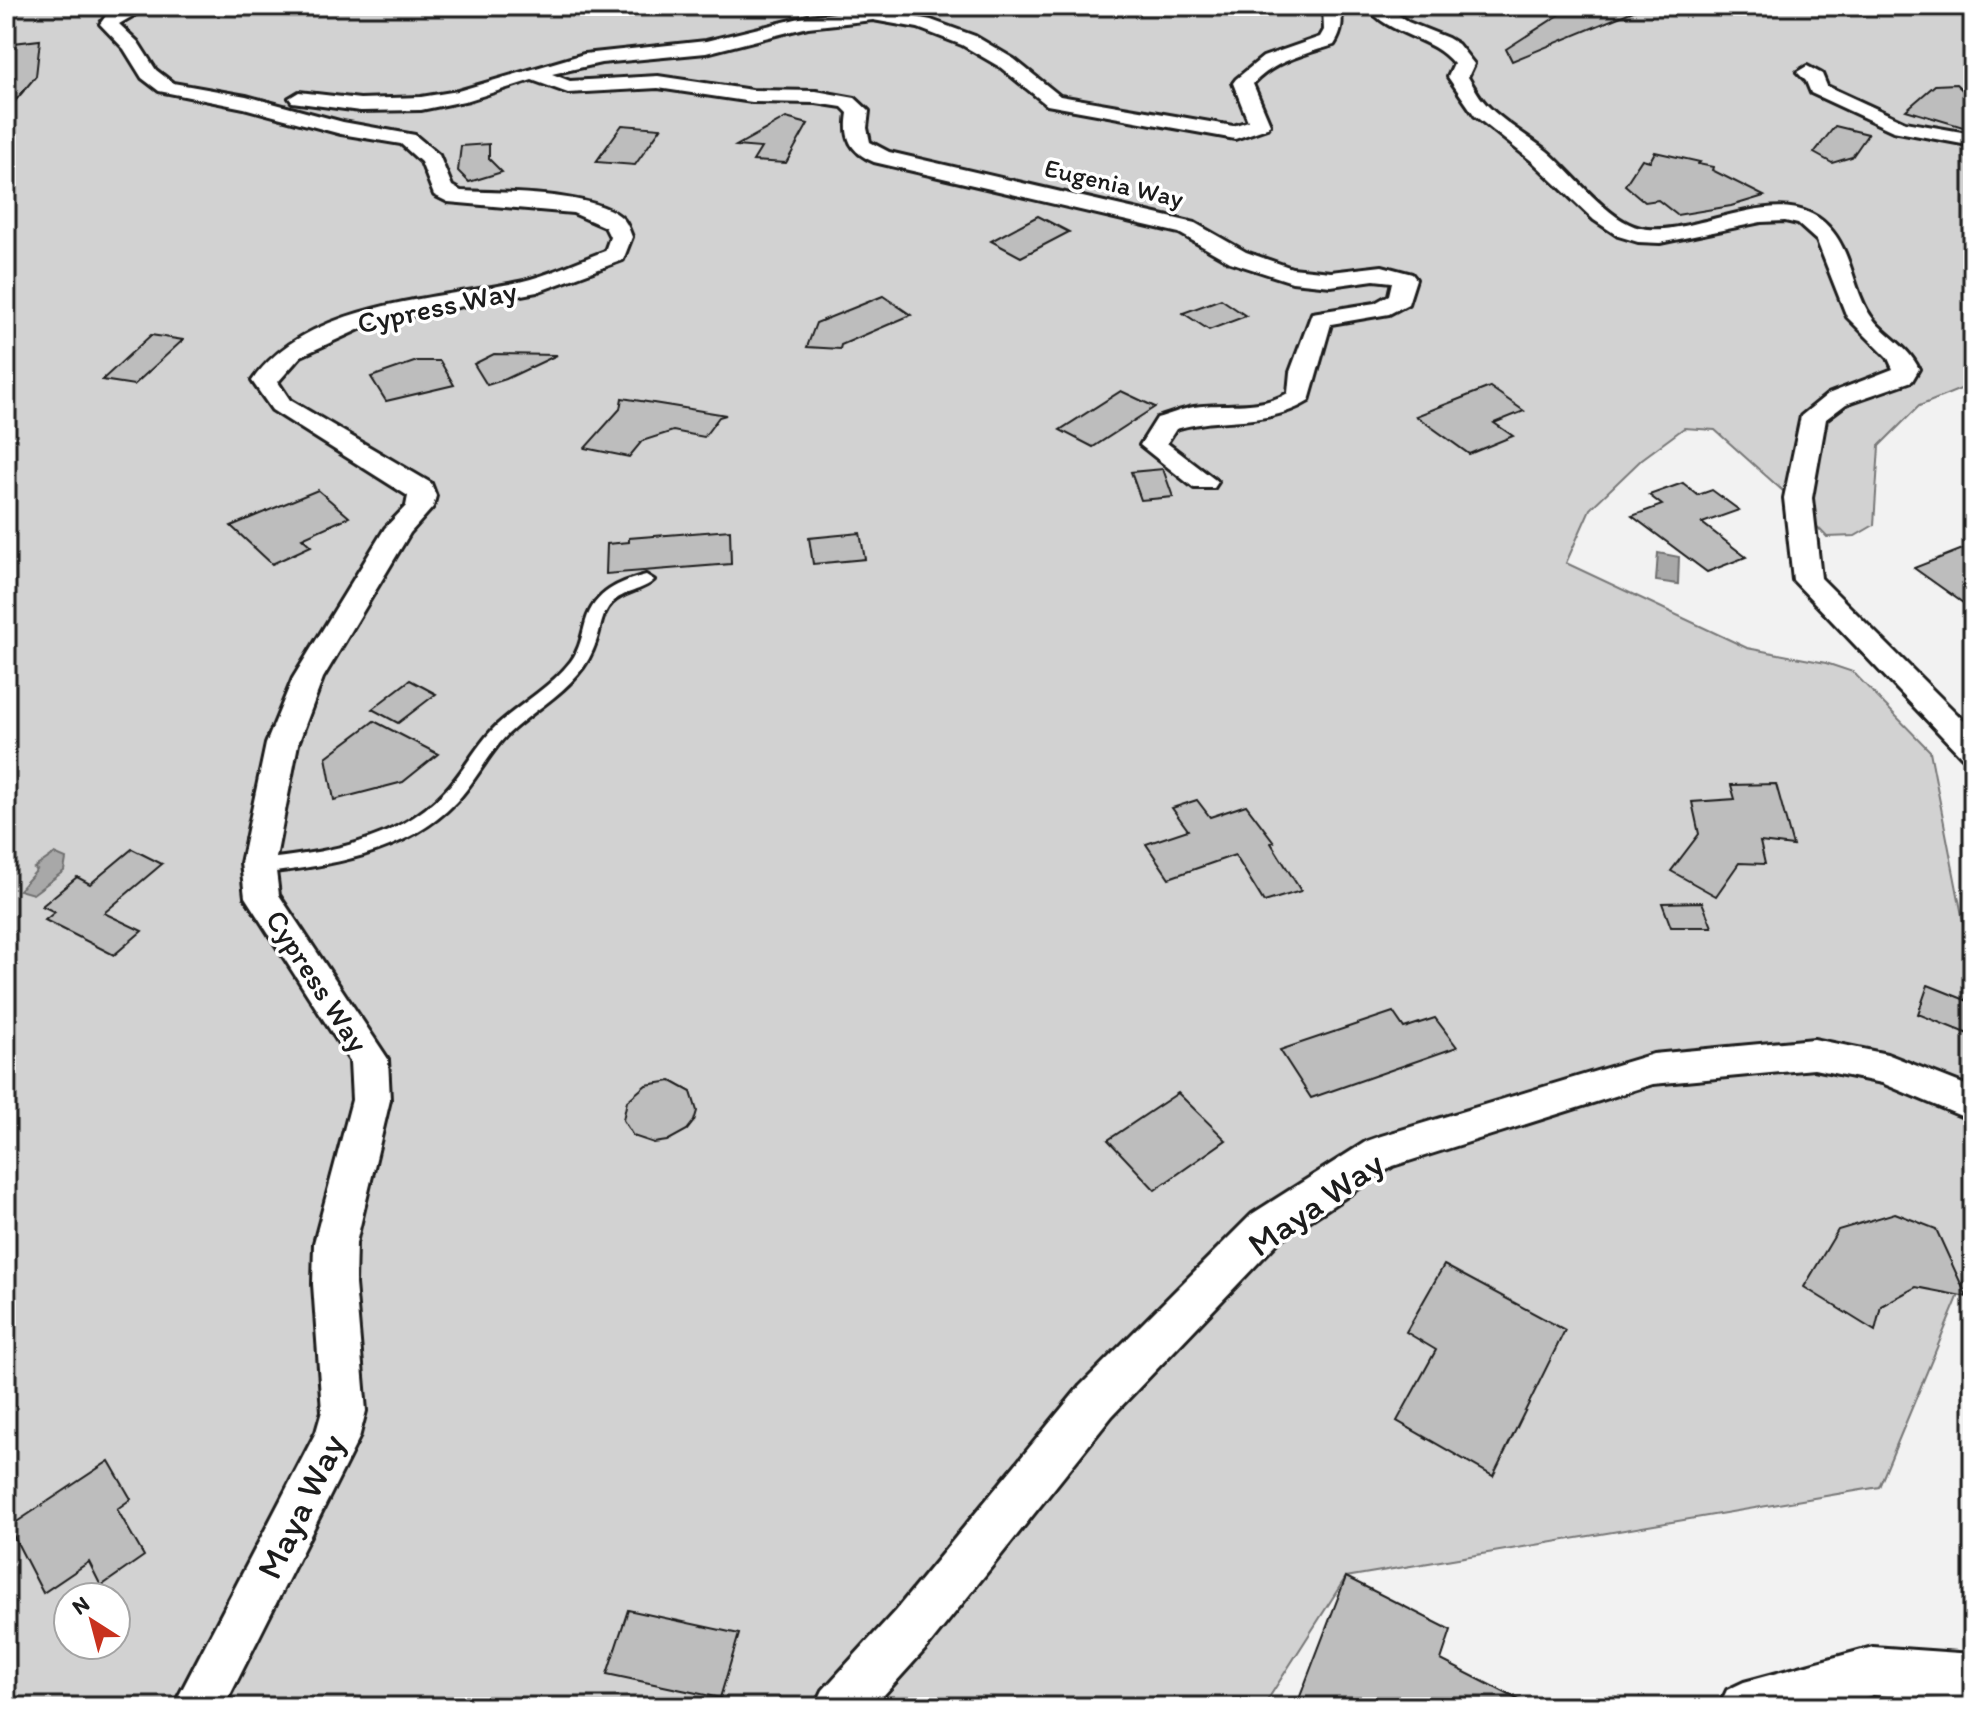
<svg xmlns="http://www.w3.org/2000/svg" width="1979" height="1713" font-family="Itim,sans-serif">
<rect width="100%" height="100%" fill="#f2f2f2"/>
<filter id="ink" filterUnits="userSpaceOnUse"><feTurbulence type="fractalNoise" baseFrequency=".0125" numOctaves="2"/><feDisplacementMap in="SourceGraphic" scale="16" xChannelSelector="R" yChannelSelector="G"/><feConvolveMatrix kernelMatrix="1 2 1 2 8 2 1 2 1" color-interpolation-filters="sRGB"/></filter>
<g filter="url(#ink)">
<path fill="#d2d2d2" stroke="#777" stroke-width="2" fill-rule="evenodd" d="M6 6H1973V384L1919 406 1879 446 1874 525 1855 536 1827 537 1783 491 1715 430 1684 428 1642 459 1590 509 1566 563 1747 648 1826 663 1853 672 1930 751 1973 972V1261L1879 1487 1346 1577 1263 1707H6ZM68 1597H116V1645H68Z"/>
<g fill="#a8a8a8" stroke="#707070" stroke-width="2">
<polygon points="1658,553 1679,557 1678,584 1656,581"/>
<polygon points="54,854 66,859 64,871 33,894 19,890 37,870 34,868"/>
</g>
<g fill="#bdbdbd" stroke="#1c1c1c" stroke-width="2">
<polygon points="1573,6 1643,7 1512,61 1506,49"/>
<polygon points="40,40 36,76 6,112 14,43"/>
<polygon points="1956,84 1973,100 1973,130 1906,110 1935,85"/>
<polygon points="786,118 808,124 786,163 753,161 761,148 736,146"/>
<polygon points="622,125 661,128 635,165 596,162"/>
<polygon points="1835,126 1868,134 1852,157 1832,163 1814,153"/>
<polygon points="489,144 489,159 502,172 469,182 458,171 461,146"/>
<polygon points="1655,152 1700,162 1698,164 1713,167 1712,170 1764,196 1731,206 1677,215 1658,200 1645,202 1625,185 1642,159 1650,161"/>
<polygon points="1038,216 1069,232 1021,257 991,241"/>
<polygon points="883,296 911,315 841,345 840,349 807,347 816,323"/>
<polygon points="1221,299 1246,316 1209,330 1183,313"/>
<polygon points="151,335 183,340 134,385 102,380"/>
<polygon points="494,354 557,355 506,379 487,385 474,364"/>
<polygon points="417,361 440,361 454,385 386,401 371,377"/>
<polygon points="1490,387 1524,411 1494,423 1513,436 1469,454 1416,416"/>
<polygon points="1121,391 1155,407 1093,447 1060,430"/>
<polygon points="622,398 672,406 726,415 719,417 704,437 673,431 642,441 629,457 585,448 620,409"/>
<polygon points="1163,469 1173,497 1141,500 1131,472"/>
<polygon points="1683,483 1698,495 1712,490 1739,510 1702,523 1746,557 1707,572 1632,516 1662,505 1649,495"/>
<polygon points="318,490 349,517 302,538 311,546 272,564 231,526"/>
<polygon points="730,530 731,564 606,574 607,544 629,542 629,538"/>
<polygon points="860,533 865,559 813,564 809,538"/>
<polygon points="1973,545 1973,610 1914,568"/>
<polygon points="410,680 436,694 398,723 372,709"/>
<polygon points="374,721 438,754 403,782 334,800 326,757"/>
<polygon points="1776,784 1793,846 1760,842 1765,864 1739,863 1716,896 1671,871 1699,834 1692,802 1735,799 1731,785"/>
<polygon points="1197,800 1210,817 1246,805 1274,842 1271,843 1301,891 1264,902 1235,855 1169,878 1146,844 1188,830 1172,808"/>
<polygon points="132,849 162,864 104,913 142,931 114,955 45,920 55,912 42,906 77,877 90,884"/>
<polygon points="1702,902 1712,927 1671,927 1662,903"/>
<polygon points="1928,985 1973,1003 1973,1036 1918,1014"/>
<polygon points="1393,1012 1404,1028 1435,1018 1457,1047 1311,1098 1280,1050"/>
<polygon points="671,1081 691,1092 697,1111 694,1121 687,1130 667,1141 654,1143 633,1136 623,1120 627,1101 646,1085"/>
<polygon points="1178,1093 1226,1140 1155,1190 1108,1140"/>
<polygon points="1895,1213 1936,1229 1967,1297 1916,1287 1881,1306 1875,1331 1804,1287 1838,1230"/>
<polygon points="1444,1265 1565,1330 1493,1476 1397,1421 1436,1350 1406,1332"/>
<polygon points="109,1461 131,1499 117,1509 144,1556 101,1586 89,1562 43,1593 9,1527"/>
<polygon points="1346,1577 1451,1630 1441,1660 1533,1707 1296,1707"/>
<polygon points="628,1610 739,1634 720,1698 607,1674"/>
</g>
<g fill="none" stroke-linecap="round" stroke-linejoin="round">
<g stroke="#1c1c1c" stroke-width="6">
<path id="lane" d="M646 575 654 580C643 591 623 591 612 603 601 614 601 629 596 642 592 654 586 665 578 674 558 698 530 713 508 734 488 754 476 781 456 802 406 855 326 866 258 874L252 872 249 867 252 862 258 860C323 853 396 843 444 792 464 772 476 745 497 725 521 703 551 687 571 661 580 649 582 635 586 621 595 592 619 582 646 575Z"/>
</g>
<g stroke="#1c1c1c" stroke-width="6">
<g id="street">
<path d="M125 6H150L119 24 138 42 156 70 173 83 246 96 343 122 415 135 439 155 452 186 461 191C498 193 599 191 624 220 628 225 630 232 632 237L623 260 537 292 373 323 301 356 278 382 290 400 431 483 436 496 433 507 410 533 323 678 298 744 275 863 279 895 388 1059 390 1100 356 1243 355 1284 366 1411 359 1438 224 1707H173L316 1432 322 1411 313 1284 314 1243 352 1100 350 1061 245 897 241 863 266 744 293 678 385 528 406 506 408 496 272 410 252 381C307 302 433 300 519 282 548 276 577 261 605 251L610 237 605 227 573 213 448 202 434 195 421 162 401 144 341 134 244 108 159 91 142 78 124 49 100 24 108 13Z"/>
<path d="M1323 6H1341C1342 22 1343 31 1334 45 1305 54 1274 61 1253 84L1270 124 1267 128 1235 139 1047 105 1000 67 962 45 918 28 873 20 808 27 706 53 601 63 552 74 570 81 658 76 752 90 816 91 855 98 869 111 867 128 870 142 889 152 1195 223 1246 252 1292 268 1331 272 1382 266 1412 274 1416 279 1408 304 1389 314 1331 324 1309 401C1265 428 1222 415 1176 429L1167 443 1218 482 1214 488H1194L1140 445 1157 418C1169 415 1181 409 1194 407 1227 402 1258 410 1288 393L1290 372 1312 313 1375 303 1389 295 1392 282 1374 280 1331 286 1292 282 1230 262 1179 233 874 162C850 152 844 138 848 113L842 107 816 103 752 102 658 88 568 93 532 80 469 100 421 110 360 111 292 102 289 98 299 92 360 99 421 97 458 91 584 54 706 41 808 16 873 9 931 20 975 36 1014 59 1060 96 1233 126 1248 121 1233 83 1236 79 1263 57 1320 37 1324 30Z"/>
<path d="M1367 6H1386L1408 22 1448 38 1458 44 1474 64 1468 77C1474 87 1480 99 1489 107 1506 124 1528 136 1547 151 1572 172 1609 222 1641 228 1697 239 1789 173 1833 232 1851 255 1853 285 1867 310 1880 334 1907 343 1919 369L1912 381 1846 404 1826 419 1812 498 1821 578 1973 730V760L1962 757 1793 580 1784 498 1801 416 1828 394 1893 369 1888 358 1847 317 1817 241 1798 224 1785 221 1761 222 1660 243 1638 242 1618 236 1594 220 1533 162 1475 116 1448 77 1454 64C1431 35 1389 37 1367 6Z"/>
<polygon points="1807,66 1822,74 1827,86 1905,122 1973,134 1973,146 1893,131 1811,93 1806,81 1797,72"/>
<polygon points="1814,1039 1887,1054 1973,1088 1973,1121 1882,1083 1814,1069 1653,1084 1393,1166 1280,1240 1112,1416 930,1644 873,1707 815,1707 823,1690 896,1610 1080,1386 1252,1214 1367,1141 1381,1136 1653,1054"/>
<polygon points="1873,1647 1973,1654 1973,1702 1873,1695 1832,1707 1719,1707 1727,1690 1744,1682"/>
</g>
</g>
<use href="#lane" fill="#fff" fill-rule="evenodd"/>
<use href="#street" fill="#fff" fill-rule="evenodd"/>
</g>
</g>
<g text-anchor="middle" stroke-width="7" stroke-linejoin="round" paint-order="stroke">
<g font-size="26" fill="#1c1c1c" stroke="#fff">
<text transform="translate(1114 183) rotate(13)" y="9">Eugenia Way</text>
</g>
<g font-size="30" fill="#1c1c1c" stroke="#fff">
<text transform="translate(437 307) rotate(-12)" y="10">Cypress Way</text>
<text transform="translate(317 981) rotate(57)" y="10">Cypress Way</text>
</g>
<g font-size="36" fill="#1c1c1c" stroke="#fff">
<text transform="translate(1315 1203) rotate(-35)" y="13">Maya Way</text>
<text transform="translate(300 1506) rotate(-64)" y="13">Maya Way</text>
</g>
</g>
<rect width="1979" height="1713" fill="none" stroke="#fff" stroke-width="32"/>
<rect x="16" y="16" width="1947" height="1681" fill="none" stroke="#1c1c1c" stroke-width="3" filter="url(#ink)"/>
<g transform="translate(92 1621) rotate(324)"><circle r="38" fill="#ffffff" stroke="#a4a4a4" stroke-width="2"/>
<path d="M0-6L14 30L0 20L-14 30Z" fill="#c8321e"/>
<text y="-12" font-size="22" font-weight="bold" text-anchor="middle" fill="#1c1c1c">N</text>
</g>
</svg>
